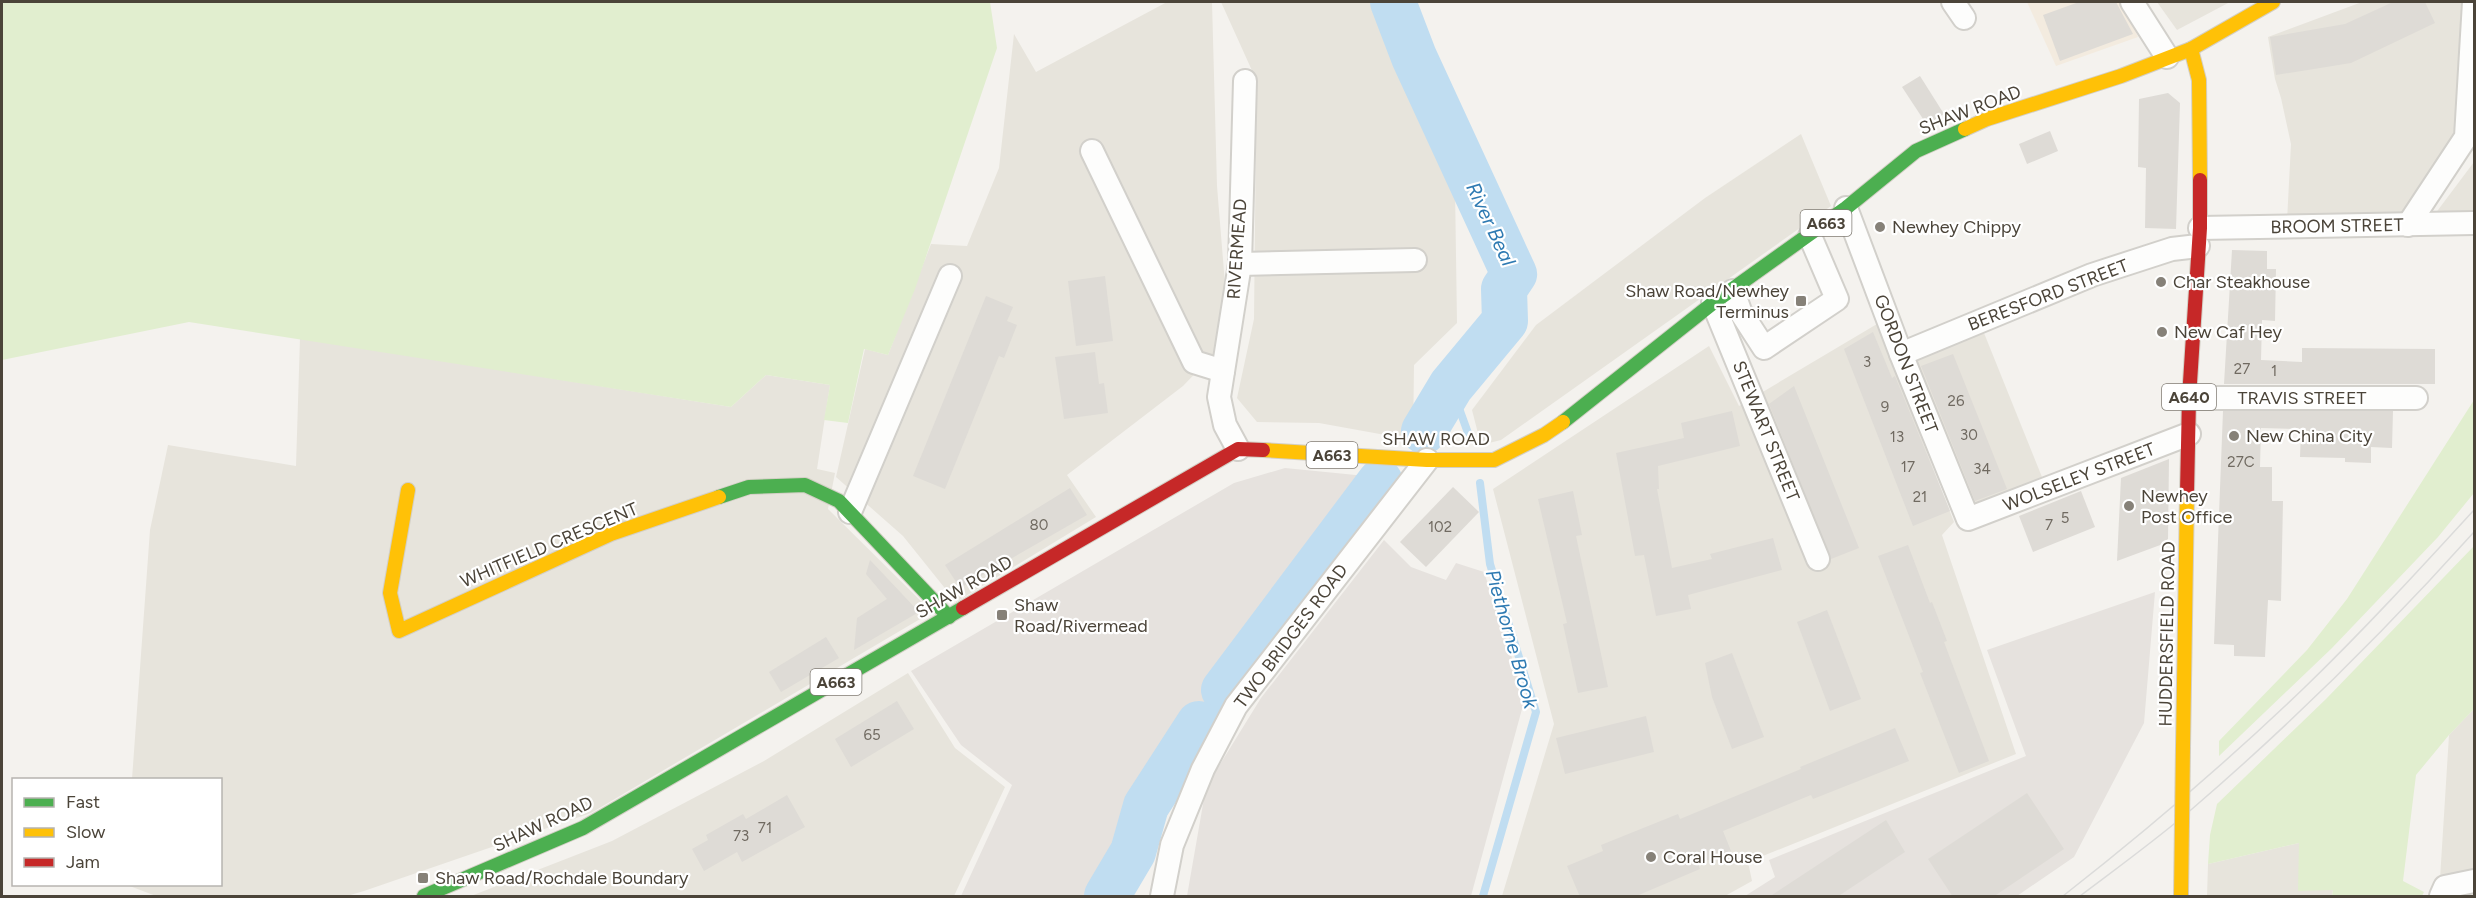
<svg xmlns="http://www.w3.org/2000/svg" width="2476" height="898" font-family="Figtree,sans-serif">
<rect width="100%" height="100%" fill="#f4f2ee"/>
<g fill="#e7e4dc">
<polygon points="1167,2 1212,2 1217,186 1225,284 1213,355 1183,386 1067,475 1096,517 956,602 903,536 836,477 865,349 888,355 931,244 967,246 999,168 1014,34 1036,72"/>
<polygon points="1221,2 1380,2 1455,187 1457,323 1414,365 1413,440 1319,423 1257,422 1237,398 1254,319 1256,130 1254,75"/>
<polygon points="2157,2 2230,2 2177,30"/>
<polygon points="2362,2 2462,2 2457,134 2402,220 2287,221 2291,144 2281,98 2275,79 2268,37"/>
<polygon points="1801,134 1831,206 1501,440 1481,445 1472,410 1536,325 1705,198"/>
<polygon points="2474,162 2474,218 2432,218"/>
<polygon points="1877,324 1954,522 1942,535 2016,754 1748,862 1752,881 1725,896 1502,896 1554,724 1493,489 1709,346 1739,406"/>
<polygon points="1984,333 2044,482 1975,511 1914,361"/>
<polygon points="300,338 731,407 766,375 830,385 817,469 835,473 828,509 932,612 591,813 364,891 347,896 156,896 127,885 220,884 220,780 132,779 150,530 168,445 296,466"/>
<polygon points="908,673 955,748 1005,787 954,896 471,896 612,841 764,761"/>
<polygon points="2474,709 2474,872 2440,879 2449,735"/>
<polygon points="2299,843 2333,890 2332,896 2207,896 2208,864"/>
</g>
<polygon fill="#f3ebdf" points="2027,2 2120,2 2126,7 2138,37 2056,66"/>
<g fill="#e6e2de">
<polygon points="1285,468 1376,477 1158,772 1100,896 961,896 1012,785 961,745 911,671 1234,483"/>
<polygon points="1384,540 1411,567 1446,580 1456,563 1484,572 1525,698 1471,896 1187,896 1206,787 1261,698"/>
<polygon points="2155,592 2144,723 2074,857 2017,896 1745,896 1775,877 1769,860 2026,756 1987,650"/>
</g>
<g fill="#e1eecf">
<polygon points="2,2 990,2 997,48 915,289 888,355 864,349 848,423 824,420 830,385 766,375 731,407 189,322 2,360"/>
<polygon points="2474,400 2474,493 2438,537 2332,648 2219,756 2219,741 2307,650 2347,599"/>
<polygon points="2474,546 2474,709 2449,735 2416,775 2403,881 2424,892 2422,896 2332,896 2333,890 2298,891 2299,843 2208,864 2210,835 2217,804 2326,699"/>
</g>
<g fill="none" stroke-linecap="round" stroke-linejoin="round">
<g stroke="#c0ddf1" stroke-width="8">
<polyline points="1451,386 1468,433"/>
<polyline points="1480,483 1490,564 1536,712 1483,896"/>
</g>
<g stroke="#c0ddf1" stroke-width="46">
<polyline points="1393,2 1414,57 1514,274 1504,289 1505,321 1451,386 1424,431"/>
<polyline points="1224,690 1380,482"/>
<polyline points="1107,896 1133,852 1146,806 1199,724"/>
</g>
</g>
<g fill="#dedbd6">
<polygon points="2079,2 2116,2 2133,34 2060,61 2043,15"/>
<polygon points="2393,2 2425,2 2435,23 2351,63 2276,75 2270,37 2345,24"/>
<polygon points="1920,76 1944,114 1927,125 1902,87"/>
<polygon points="2168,93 2180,103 2176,229 2145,228 2146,168 2138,167 2139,99"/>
<polygon points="2050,131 2058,151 2027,164 2019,144"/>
<polygon points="2232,250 2267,251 2267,269 2276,269 2275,321 2262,320 2261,360 2302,362 2302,348 2435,349 2435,384 2224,384"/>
<polygon points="1105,276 1113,341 1076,346 1068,281"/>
<polygon points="986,296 1013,307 1007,321 1017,325 1004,358 999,356 945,489 913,476"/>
<polygon points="1873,332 1892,378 1895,376 1950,511 1913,526 1844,349"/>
<polygon points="1095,352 1099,384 1104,383 1108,413 1064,419 1055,357"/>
<polygon points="1953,354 2007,489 1975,501 1921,366"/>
<polygon points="1794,386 1859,548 1831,559 1769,404"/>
<polygon points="1732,411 1740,446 1658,466 1659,489 1657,489 1672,568 1712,559 1710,554 1773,538 1782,570 1688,595 1691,609 1656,616 1644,555 1635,556 1616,453 1684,438 1681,423"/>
<polygon points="2223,411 2393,411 2392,448 2371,447 2371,463 2345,462 2345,458 2300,457 2301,429 2261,428 2260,467 2272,467 2272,501 2283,501 2281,601 2268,600 2265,657 2234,656 2234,645 2214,644"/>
<polygon points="2169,459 2168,539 2163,544 2117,561 2121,478"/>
<polygon points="1453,487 1479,512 1426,567 1400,542"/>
<polygon points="1070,488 1087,515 960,588 945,565"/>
<polygon points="1573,491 1582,535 1576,536 1608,687 1578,693 1563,624 1567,623 1538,499"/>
<polygon points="2081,491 2095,527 2033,552 2019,516"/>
<polygon points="1908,545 1930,603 1932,602 1947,641 1944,642 1989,761 1959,773 1920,673 1923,672 1878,556"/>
<polygon points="870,560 919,612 854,650 857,618 887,599 866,574"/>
<polygon points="1827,610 1861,699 1830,711 1797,622"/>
<polygon points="826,637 839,658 781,692 769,672"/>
<polygon points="1732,653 1764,737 1732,749 1712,697 1705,663"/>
<polygon points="897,701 914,729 851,767 835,739"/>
<polygon points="1646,716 1654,752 1565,774 1556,738"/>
<polygon points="1895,728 1909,761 1813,799 1811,795 1723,831 1731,851 1698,864 1700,869 1634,897 1580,897 1567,866 1603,851 1601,845 1678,814 1680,819 1801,769 1800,767"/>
<polygon points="2027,793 2064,849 1993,897 1953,897 1928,859"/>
<polygon points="787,795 805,827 742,862 737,852 704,871 692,849 708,840 706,835 743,814 746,819"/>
<polygon points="1886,820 1905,852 1837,897 1769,897"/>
</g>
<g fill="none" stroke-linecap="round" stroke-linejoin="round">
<g stroke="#d2d0cb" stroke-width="26">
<g id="street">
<polyline points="1953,2 1964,18"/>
<polyline points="2132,2 2167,57"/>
<polyline points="1092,151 1194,362 1223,371"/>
<polyline points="1846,208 1901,354 1968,519 2189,434"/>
<polyline points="2408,225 2466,137 2474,2"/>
<polyline points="2200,228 2474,223"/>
<polyline points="1240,264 1415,260"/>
<polyline points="1733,291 1740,311 1764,348 1837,299 1810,236"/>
<polyline points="1713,303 1818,559"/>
<polyline points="1901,354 2092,275 2172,249 2198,246"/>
<polyline points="2189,398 2416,398"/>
<polyline points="1238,449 1225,425 1219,397 1240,264 1245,81"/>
<polyline points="850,512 950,276"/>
<polyline points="1162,896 1172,845 1203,769 1236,706 1427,460"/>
<polyline points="2441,896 2445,887 2474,881"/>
</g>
</g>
<g stroke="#d3cfc5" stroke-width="16">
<g id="fast">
<polyline points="1563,422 1713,303 1846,208 1916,151 1965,129"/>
<polyline points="719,497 749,487 805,485 839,501 949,617"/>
<polyline points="424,896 583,828 963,608"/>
</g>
</g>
<g stroke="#d3cfc5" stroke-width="16">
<g id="slow">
<polyline points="2191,49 2199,80 2200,180"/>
<polyline points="1965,129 1987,119 2121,76 2191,49 2273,2"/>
<polyline points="1263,450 1427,460 1494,460 1544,435 1563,422"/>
<polyline points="408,490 390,593 399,631 611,534 719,497"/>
<polyline points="2183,747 2187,493"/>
</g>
</g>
<g stroke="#d3cfc5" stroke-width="16">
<g id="jam">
<polyline points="2187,493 2189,398 2200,228 2200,180"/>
<polyline points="963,608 1238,449 1263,450"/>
</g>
</g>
<use href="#street" stroke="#fdfdfc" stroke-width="22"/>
<use href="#fast" stroke="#4caf50" stroke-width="14"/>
<use href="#slow" stroke="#ffc107" stroke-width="14"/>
<use href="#jam" stroke="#c62828" stroke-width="14"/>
<g stroke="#dbdbda" stroke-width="1.5">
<path d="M2063 896C2146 831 2228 761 2304 688 2363 631 2419 570 2474 510"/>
<path d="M2080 896C2117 868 2156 840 2192 809 2292 723 2386 630 2474 532"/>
</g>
<g stroke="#d6cebb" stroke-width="16" stroke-linecap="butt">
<polyline id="slow-bridge" points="2181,896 2183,747"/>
</g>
<use href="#slow-bridge" stroke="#ffc107" stroke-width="14"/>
</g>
<g fill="#868178" stroke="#fff" stroke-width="2">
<circle cx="1880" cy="227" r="6"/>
<circle cx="2161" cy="282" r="6"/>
<rect x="1795" y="295" width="12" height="12" rx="3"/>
<circle cx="2162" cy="332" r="6"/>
<circle cx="2234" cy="436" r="6"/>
<circle cx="2129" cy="506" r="6"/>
<rect x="996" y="609" width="12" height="12" rx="3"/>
<circle cx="1651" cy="857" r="6"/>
<rect x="417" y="872" width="12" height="12" rx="3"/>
</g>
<g text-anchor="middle" stroke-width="4.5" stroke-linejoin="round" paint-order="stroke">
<g font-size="15" fill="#706a61">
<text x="1867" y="367">3</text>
<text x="2242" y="374">27</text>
<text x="2274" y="376">1</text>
<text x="1956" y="406">26</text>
<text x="1885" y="412">9</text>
<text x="1969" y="440">30</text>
<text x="1897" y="442">13</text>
<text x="2241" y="467">27C</text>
<text x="1908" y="472">17</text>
<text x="1982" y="474">34</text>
<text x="1920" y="502">21</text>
<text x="2065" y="523">5</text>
<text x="1039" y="530">80</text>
<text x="2049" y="530">7</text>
<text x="1440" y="532">102</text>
<text x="872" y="740">65</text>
<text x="765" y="833">71</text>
<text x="741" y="841">73</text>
</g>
<g fill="#fff" stroke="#817c74" stroke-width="1.5">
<rect x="1800.5" y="210" width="51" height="26" rx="4.5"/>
<rect x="2162" y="384" width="54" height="26" rx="4.5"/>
<rect x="1306.5" y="442" width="51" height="26" rx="4.5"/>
<rect x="810.5" y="669" width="51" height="26" rx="4.5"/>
</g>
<g font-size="16" font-weight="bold" fill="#4b4439">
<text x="1826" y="229">A663</text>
<text x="2189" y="403">A640</text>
<text x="1332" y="461">A663</text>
<text x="836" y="688">A663</text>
</g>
<g font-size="18" fill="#4b4439" stroke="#fff">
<text transform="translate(1970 110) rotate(-21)" y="6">SHAW ROAD</text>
<text transform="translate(2337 226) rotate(-1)" y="6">BROOM STREET</text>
<text transform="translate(1237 249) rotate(-86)" y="6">RIVERMEAD</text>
<text transform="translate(2048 295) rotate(-21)" y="6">BERESFORD STREET</text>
<text transform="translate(1906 364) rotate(69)" y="6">GORDON STREET</text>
<text x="2302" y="404">TRAVIS STREET</text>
<text transform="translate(1766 431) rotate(68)" y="6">STEWART STREET</text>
<text x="1436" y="445">SHAW ROAD</text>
<text transform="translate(2079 477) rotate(-21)" y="6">WOLSELEY STREET</text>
<text transform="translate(549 545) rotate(-23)" y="6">WHITFIELD CRESCENT</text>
<text transform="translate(964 587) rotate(-30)" y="6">SHAW ROAD</text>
<text transform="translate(2167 634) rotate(-89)" y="6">HUDDERSFIELD ROAD</text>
<text transform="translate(1291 636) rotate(-53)" y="6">TWO BRIDGES ROAD</text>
<text transform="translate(543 824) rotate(-25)" y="6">SHAW ROAD</text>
</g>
<g font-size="18" fill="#4b4439" stroke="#fff" text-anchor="start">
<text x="1892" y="233">Newhey Chippy</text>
<text x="2173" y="288">Char Steakhouse</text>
<text x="1789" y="297" text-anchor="end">Shaw Road/Newhey<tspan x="1789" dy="21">Terminus</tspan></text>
<text x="2174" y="338">New Caf Hey</text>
<text x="2246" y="442">New China City</text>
<text x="2141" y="502">Newhey<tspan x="2141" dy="21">Post Office</tspan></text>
<text x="1014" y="611">Shaw<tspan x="1014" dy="21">Road/Rivermead</tspan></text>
<text x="1663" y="863">Coral House</text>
<text x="435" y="884">Shaw Road/Rochdale Boundary</text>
</g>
<g font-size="20" font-style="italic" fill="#2e7ab2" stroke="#fff">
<text transform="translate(1491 224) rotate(65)" y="7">River Beal</text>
<text transform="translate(1512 639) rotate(74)" y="7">Piethorne Brook</text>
</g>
</g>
<rect width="2476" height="898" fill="none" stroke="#4b4439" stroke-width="6"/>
<rect x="12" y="778" width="210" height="108" fill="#ffffff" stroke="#b7b4b0" stroke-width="1.5"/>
<rect x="24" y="798" width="30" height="9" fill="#4caf50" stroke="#b7b4b0" stroke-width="1.5"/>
<text x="66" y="808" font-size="18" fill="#4b4439">Fast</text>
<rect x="24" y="828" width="30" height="9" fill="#ffc107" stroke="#b7b4b0" stroke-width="1.5"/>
<text x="66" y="838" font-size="18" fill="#4b4439">Slow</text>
<rect x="24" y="858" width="30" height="9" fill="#c62828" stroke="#b7b4b0" stroke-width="1.5"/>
<text x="66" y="868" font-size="18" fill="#4b4439">Jam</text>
</svg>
